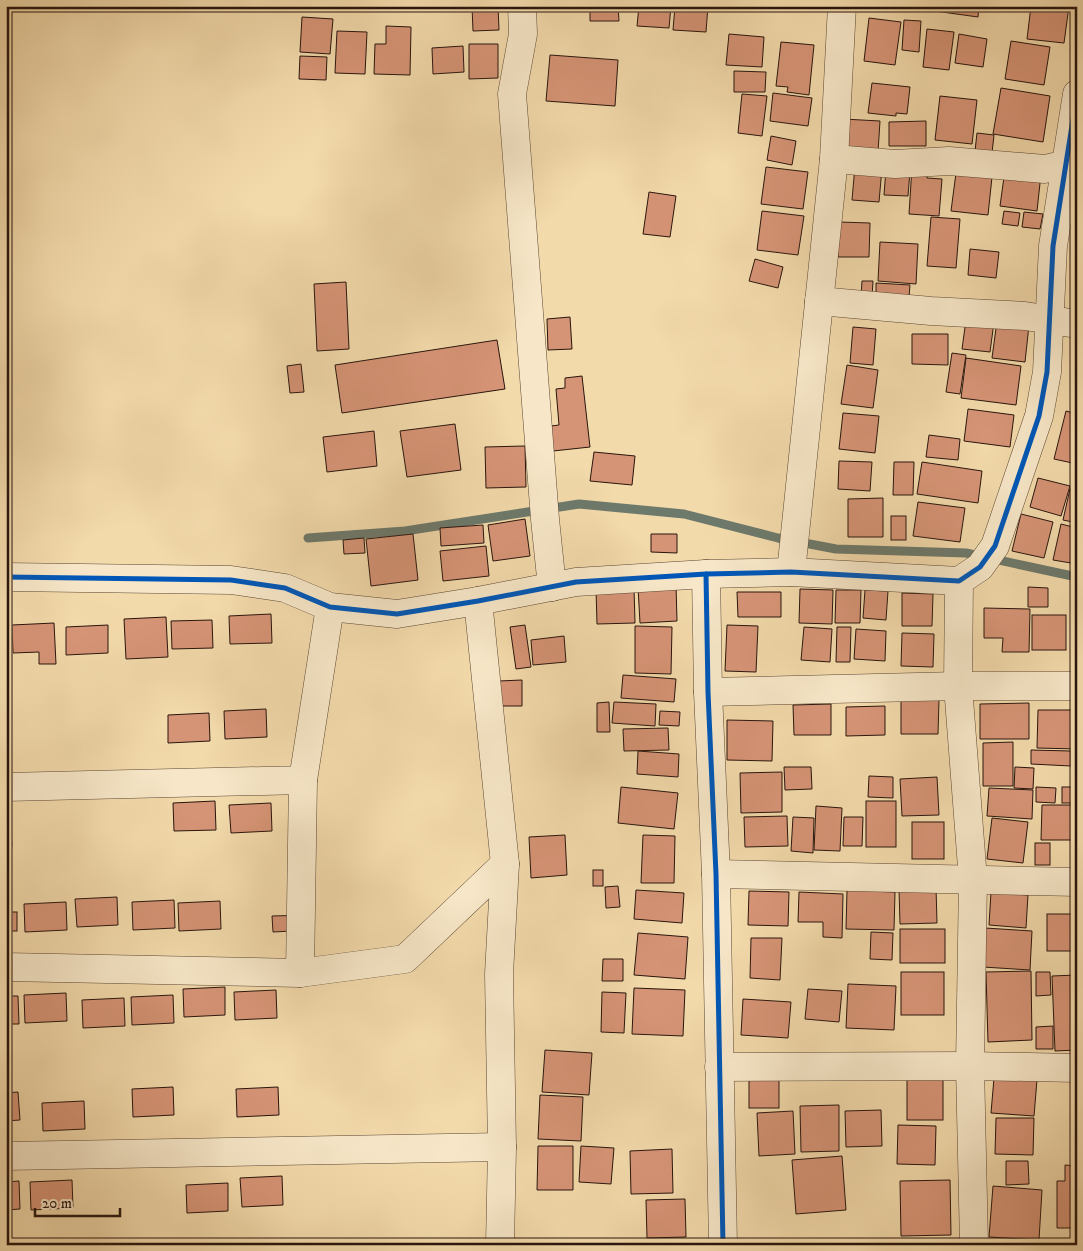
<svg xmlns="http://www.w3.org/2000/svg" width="1083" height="1251" font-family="'IM FELL DW Pica',serif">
<rect width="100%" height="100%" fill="#f3daab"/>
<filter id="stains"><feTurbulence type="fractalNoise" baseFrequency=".004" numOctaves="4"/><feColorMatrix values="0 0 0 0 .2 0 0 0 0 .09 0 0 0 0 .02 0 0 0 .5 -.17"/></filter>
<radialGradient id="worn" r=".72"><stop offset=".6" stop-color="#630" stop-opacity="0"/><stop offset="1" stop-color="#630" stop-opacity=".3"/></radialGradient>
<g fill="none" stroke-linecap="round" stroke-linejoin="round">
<polyline stroke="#6d796b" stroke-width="9" points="308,538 405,531 579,504 684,514 778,538 836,549 966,553 1077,577"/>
</g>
<g fill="#d69476" stroke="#28150d">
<polygon points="472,6 498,6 499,30 473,31"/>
<polygon points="590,6 618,6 619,21 590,21"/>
<polygon points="639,6 671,6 669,28 637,26"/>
<polygon points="675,6 708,6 706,32 673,30"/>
<polygon points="913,6 979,6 978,17 913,8"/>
<polygon points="1031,6 1069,6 1064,43 1027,39"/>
<polygon points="302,17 333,19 330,54 300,52"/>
<polygon points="869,18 901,22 895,65 864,61"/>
<polygon points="904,20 921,21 919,52 902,50"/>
<polygon points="386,26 411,27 410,75 374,74 375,44 386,44"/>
<polygon points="927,29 954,32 949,70 923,67"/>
<polygon points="337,31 367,32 365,74 335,73"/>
<polygon points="729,34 764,37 762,67 726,65"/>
<polygon points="959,34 987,39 983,67 955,63"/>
<polygon points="1011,41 1050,47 1044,85 1005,79"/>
<polygon points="781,42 814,45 809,95 787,92 788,87 776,86"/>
<polygon points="469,44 498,44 498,78 469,79"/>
<polygon points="463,46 464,72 433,74 432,48"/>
<polygon points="550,55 618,60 615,106 546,101"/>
<polygon points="300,56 327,57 326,80 299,79"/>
<polygon points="734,71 766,72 765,92 734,92"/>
<polygon points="872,83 910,87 907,114 896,113 896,116 868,113"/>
<polygon points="1001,88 1050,96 1043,142 993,134"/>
<polygon points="773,93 812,98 808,126 770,121"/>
<polygon points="742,94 767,96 762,136 738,133"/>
<polygon points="940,96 977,100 972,144 935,140"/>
<polygon points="843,119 880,121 878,152 841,149"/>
<polygon points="926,121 926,146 889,146 889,122"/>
<polygon points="977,133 994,135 992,153 975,151"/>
<polygon points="771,136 796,141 792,165 767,160"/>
<polygon points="855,166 882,168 879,202 852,200"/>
<polygon points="766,167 808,172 803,209 761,204"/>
<polygon points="912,167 927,168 927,178 942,179 939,216 909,214"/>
<polygon points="886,169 910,171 908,196 884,195"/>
<polygon points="1005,170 1041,174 1037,211 1000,206"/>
<polygon points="956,173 992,177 988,215 951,211"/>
<polygon points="649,192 676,196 670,237 643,234"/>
<polygon points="762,211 804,216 798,255 757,250"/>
<polygon points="1004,211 1020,213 1018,226 1002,224"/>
<polygon points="1024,212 1043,214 1040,229 1022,227"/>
<polygon points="931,217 960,219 956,268 927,266"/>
<polygon points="839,222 870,223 869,257 838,257"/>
<polygon points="880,242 918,244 916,284 878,281"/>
<polygon points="970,249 999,252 996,278 968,275"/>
<polygon points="755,259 783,267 778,288 749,281"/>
<polygon points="862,281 873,281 872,297 861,296"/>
<polygon points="346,282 349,349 317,351 314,284"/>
<polygon points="876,283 910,285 909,297 876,294"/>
<polygon points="570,317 572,349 548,350 547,319"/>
<polygon points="966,320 994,322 990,352 962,349"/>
<polygon points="997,321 1029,325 1025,362 992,358"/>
<polygon points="853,327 876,329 873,365 850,363"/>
<polygon points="912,334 948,334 948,365 912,364"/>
<polygon points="497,340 505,389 342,413 335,365"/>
<polygon points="952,353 966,355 960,394 946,392"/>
<polygon points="966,358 1021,366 1016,405 961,398"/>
<polygon points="301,364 304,392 290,393 287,366"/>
<polygon points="847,365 878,370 873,408 841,404"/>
<polygon points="582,376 590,447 553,451 551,426 559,425 556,389 565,388 565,378"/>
<polygon points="968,409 1014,415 1010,447 964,441"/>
<polygon points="1066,411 1077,414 1077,464 1054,459"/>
<polygon points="843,413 879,416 875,453 839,449"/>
<polygon points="455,424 461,470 407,477 400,431"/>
<polygon points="374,431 377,466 327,472 323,437"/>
<polygon points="929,435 960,439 958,460 926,457"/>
<polygon points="525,446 526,487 486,488 485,447"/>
<polygon points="594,452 635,456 632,485 590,481"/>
<polygon points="839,461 872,462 870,491 838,489"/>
<polygon points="894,462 914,462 913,495 893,495"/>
<polygon points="922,462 982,471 978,503 917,494"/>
<polygon points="1038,478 1070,486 1061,516 1030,507"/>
<polygon points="1070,489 1077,491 1077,523 1063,520"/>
<polygon points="883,498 883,537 848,537 848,499"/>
<polygon points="918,502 965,508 960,542 913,536"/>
<polygon points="1021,514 1053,522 1044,558 1012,551"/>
<rect x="891" y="516" width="15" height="24"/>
<polygon points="525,519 530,556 493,561 488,525"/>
<polygon points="1061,524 1077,528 1077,564 1053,560"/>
<polygon points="483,525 484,543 441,546 440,528"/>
<polygon points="413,534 418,580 371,586 366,539"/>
<polygon points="651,534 677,534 677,553 651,552"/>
<polygon points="364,538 365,553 344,554 343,540"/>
<polygon points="486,546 489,576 443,581 440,551"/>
<polygon points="676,585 677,621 640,623 638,587"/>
<polygon points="1028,587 1048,588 1048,607 1028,607"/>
<polygon points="634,588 635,623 597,624 596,589"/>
<polygon points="800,589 833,590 832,624 799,623"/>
<polygon points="836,590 861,590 860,623 835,623"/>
<polygon points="865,590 888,591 886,620 863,618"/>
<polygon points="737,592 781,592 781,617 738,617"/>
<polygon points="902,593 933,594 932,626 902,626"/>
<polygon points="984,608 1030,609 1029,652 1002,652 1003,638 984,638"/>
<polygon points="271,614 272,643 230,644 229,616"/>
<rect x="1032" y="615" width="34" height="35"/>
<polygon points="166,617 168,657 126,659 124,619"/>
<polygon points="212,620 213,648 172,649 171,621"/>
<polygon points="54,623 56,664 39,664 39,652 13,653 12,625"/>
<polygon points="108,625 108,653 66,655 66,627"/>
<polygon points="525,625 531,667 516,669 510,627"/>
<polygon points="727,625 758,626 756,672 725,671"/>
<polygon points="635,626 672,627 671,674 635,673"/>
<polygon points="804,627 832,629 830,662 801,660"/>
<polygon points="837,627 851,627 850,662 836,662"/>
<polygon points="856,629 886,631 885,661 854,659"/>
<polygon points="902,633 934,634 933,667 901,666"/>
<polygon points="564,636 566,662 533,665 531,640"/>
<polygon points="623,675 676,679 674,702 621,698"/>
<polygon points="522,680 522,706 499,706 499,681"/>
<polygon points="901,700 939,700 938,734 901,734"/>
<polygon points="609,702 610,732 597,732 597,703"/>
<polygon points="614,702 656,704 655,726 612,723"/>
<polygon points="1029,703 1029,739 980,739 980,704"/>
<polygon points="831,704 831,735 794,735 793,705"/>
<polygon points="885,706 885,735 846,736 846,707"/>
<polygon points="266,709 267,737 225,739 224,711"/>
<polygon points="1038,710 1077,710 1077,749 1037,748"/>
<polygon points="660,711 680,712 679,726 659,725"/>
<polygon points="209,713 210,741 168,743 168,715"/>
<polygon points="727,720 773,721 772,761 727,760"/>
<polygon points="668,728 669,750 624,751 623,729"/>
<polygon points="1013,742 1013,786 983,786 983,743"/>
<polygon points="1031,750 1071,751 1071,766 1031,764"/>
<polygon points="638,751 679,754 678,777 637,774"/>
<polygon points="784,767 811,767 812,789 785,790"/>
<polygon points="1015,767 1034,768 1033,789 1014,788"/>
<polygon points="782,772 782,812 741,813 740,773"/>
<polygon points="869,776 893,777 893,798 868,797"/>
<polygon points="937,777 939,815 902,816 900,779"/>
<polygon points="621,787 678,793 674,829 618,823"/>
<polygon points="1036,787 1056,788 1055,803 1036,802"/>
<rect x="1062" y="787" width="15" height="16"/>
<polygon points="989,788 1033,790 1032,819 987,816"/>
<polygon points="215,801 216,830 174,831 173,803"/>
<rect x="866" y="801" width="30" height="46"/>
<polygon points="271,803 272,831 231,833 229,805"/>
<polygon points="1042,805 1077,805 1077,840 1041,840"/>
<polygon points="816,806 842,808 840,851 814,850"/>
<polygon points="10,807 12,847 6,847 6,808"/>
<polygon points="787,816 788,846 745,847 744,817"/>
<polygon points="793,817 814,818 813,853 791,851"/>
<polygon points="844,817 863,817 862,846 843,846"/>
<polygon points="992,818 1028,822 1023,863 987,859"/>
<rect x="912" y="822" width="32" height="37"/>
<polygon points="565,835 567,875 531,878 529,837"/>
<polygon points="643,835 675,836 674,883 641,883"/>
<rect x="1035" y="843" width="15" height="22"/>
<rect x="593" y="870" width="10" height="16"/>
<polygon points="618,886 620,907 606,908 605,887"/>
<polygon points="936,887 937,923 900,924 899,889"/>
<polygon points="636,890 684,893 682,923 634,919"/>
<polygon points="847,890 895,892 894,930 846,929"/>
<polygon points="749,891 789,892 788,926 748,925"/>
<polygon points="799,892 843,894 842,938 823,937 823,922 798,922"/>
<polygon points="991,892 1028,895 1026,928 989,925"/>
<polygon points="117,897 118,925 77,927 75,899"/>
<polygon points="174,900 175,928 133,930 132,902"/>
<polygon points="220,901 221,929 179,931 178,903"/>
<polygon points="66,902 67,930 25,932 24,904"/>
<rect x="6" y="912" width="11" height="19"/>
<rect x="1047" y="914" width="30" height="37"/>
<polygon points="309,915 310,930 273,932 272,916"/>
<polygon points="985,928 1032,931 1030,970 983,967"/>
<rect x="900" y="929" width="45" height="34"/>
<polygon points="871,932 893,933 892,960 870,959"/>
<polygon points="638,933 688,937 685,979 634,975"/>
<polygon points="751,938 782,938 780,980 750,978"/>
<polygon points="603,959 623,959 623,981 602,981"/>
<polygon points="1031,971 1032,1040 988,1042 986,972"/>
<rect x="901" y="972" width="43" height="43"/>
<polygon points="1036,972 1050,972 1051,995 1036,996"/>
<polygon points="1077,975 1077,1050 1055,1051 1052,976"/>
<polygon points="848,984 896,986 894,1030 846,1028"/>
<polygon points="225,987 225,1015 184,1017 183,989"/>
<polygon points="634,988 685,990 683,1036 632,1034"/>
<polygon points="808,989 842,991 839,1022 805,1019"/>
<polygon points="276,990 277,1018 235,1020 234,992"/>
<polygon points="602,992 626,993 624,1033 601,1032"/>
<polygon points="66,993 67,1021 25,1023 24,995"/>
<polygon points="173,995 174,1023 132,1025 131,997"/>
<polygon points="6,996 18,996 19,1024 6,1024"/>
<polygon points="124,998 125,1026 83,1028 82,1000"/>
<polygon points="743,999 791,1002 788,1038 741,1035"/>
<polygon points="1053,1026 1053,1049 1036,1049 1036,1027"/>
<polygon points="545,1050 592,1053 589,1095 542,1092"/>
<rect x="749" y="1076" width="30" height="32"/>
<rect x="907" y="1077" width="36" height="43"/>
<polygon points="994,1078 1037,1080 1034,1116 991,1113"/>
<polygon points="173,1087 174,1115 133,1117 132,1089"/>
<polygon points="278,1087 279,1115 237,1117 236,1089"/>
<polygon points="18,1092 20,1120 6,1121 6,1093"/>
<polygon points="540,1095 583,1097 581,1141 538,1139"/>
<polygon points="84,1101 85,1129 43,1131 42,1103"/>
<polygon points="839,1105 839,1151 801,1152 800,1106"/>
<polygon points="881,1110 882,1146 846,1147 845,1111"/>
<polygon points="793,1111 795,1154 759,1156 757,1113"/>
<polygon points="996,1118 1034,1118 1033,1155 995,1154"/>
<polygon points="898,1125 936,1126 935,1165 897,1164"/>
<polygon points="538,1146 573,1146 573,1190 537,1190"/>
<polygon points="581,1146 614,1148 611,1184 579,1182"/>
<polygon points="672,1149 673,1193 631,1194 630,1151"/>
<polygon points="842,1156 846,1210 796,1214 792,1160"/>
<polygon points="1006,1161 1028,1161 1029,1184 1006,1185"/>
<polygon points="1065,1165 1077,1166 1077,1228 1057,1228 1057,1181 1065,1181"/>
<polygon points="282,1176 283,1205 242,1207 240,1178"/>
<polygon points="72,1180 73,1208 31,1210 30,1182"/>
<polygon points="950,1180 951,1235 901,1236 900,1181"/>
<polygon points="19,1181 20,1209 6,1210 6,1182"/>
<polygon points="228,1183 228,1211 187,1213 186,1185"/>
<polygon points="993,1186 1042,1190 1039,1240 989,1237"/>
<polygon points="685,1199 686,1237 647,1238 646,1200"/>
</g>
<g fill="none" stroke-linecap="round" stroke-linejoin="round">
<g stroke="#5b4634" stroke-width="29">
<g id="minor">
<polyline points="522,6 523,34 512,94 545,519 552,587"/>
<polyline points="834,159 895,164 949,161 1045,169 1066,164 1077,165"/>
<polyline points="819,301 931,311 1025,316 1077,324"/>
<polyline points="791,572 834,159 842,6"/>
<polyline points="706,574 708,692 716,874 723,1245"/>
<polyline points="6,577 231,580 285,588 330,607 397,614 478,601 576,582 706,574 791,572 959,581 980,567 995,546 1039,416 1047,372 1053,246 1077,94"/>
<polyline points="959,581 958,686 973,880 970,1066 974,1245"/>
<polyline points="478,601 505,864 499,974 502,1147 500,1245"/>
<polyline points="708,692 958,686 1077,686"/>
<polyline points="6,787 303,780 330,607"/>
<polyline points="716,874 1077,882"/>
<polyline points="6,967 300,973 405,959 505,864"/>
<polyline points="300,973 303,780"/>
<polyline points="719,1067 970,1066 1077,1068"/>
<polyline points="6,1156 502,1147"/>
</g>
</g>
<use href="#minor" stroke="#f7e7c8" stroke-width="28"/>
<g stroke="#f7e7c8" stroke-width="8">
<g id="cycleway">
<polyline points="706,574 708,692 716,874 723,1245"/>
<polyline points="6,577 231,580 285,588 330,607 397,614 478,601 576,582 706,574 791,572 959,581 980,567 995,546 1039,416 1047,372 1053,246 1077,94"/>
</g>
</g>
<use href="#cycleway" stroke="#0057b8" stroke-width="5"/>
</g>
<rect width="1083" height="1251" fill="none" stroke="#f3daab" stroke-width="25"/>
<rect x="8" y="8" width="1068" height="1236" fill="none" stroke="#28150d" stroke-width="2.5"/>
<rect x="12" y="12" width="1058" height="1226" fill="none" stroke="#28150d"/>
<path d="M35 1208v8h85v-8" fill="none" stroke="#28150d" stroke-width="2.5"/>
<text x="42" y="1208" font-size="15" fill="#28150d" stroke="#f7e7c8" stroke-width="4" paint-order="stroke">20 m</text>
<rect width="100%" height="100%" filter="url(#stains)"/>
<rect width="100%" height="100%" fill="url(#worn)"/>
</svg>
